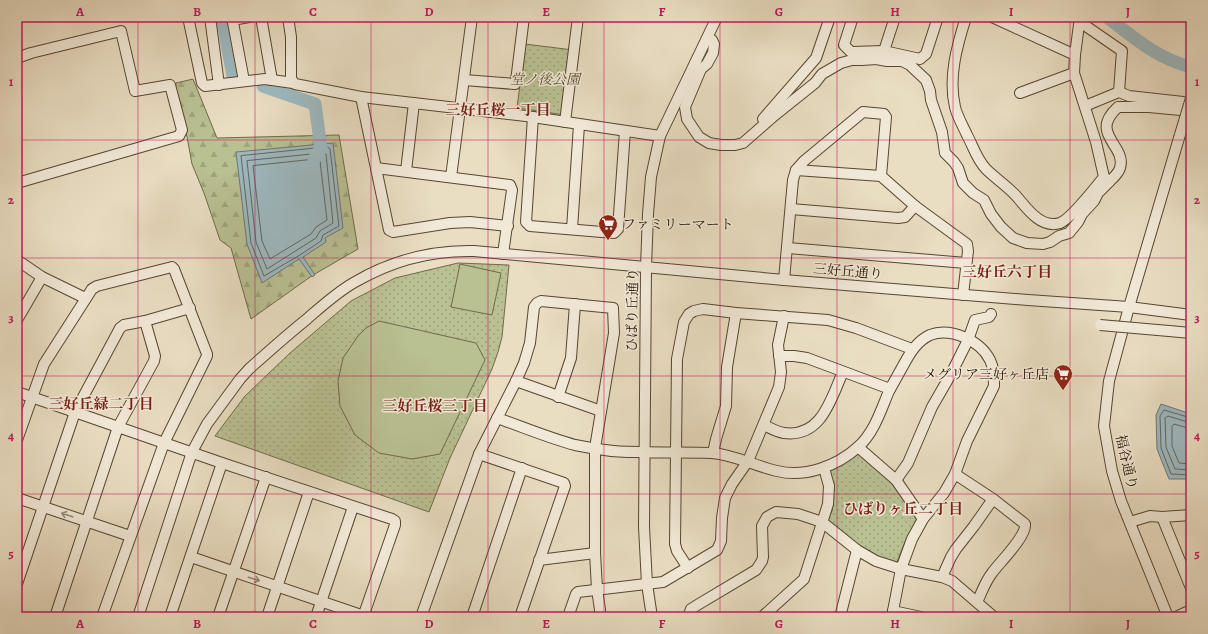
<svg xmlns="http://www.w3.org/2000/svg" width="1208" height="634" font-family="Alegreya,'Noto Serif JP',serif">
<defs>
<pattern id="green-dots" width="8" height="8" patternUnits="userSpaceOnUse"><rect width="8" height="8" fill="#b9c092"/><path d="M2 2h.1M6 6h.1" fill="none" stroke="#9fa47c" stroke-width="1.8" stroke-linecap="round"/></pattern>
<pattern id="forest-firs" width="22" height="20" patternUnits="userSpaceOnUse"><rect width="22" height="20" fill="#b9c092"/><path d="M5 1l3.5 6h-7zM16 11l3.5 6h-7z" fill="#9fa47c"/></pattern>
</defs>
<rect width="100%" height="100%" fill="#e9ddc2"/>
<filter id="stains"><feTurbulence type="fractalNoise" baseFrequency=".005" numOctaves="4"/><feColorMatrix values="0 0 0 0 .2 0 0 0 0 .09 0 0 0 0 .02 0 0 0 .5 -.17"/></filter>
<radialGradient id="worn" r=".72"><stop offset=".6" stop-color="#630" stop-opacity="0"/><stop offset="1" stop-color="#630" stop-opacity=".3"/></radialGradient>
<g fill="url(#green-dots)" stroke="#706a49">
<polygon points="525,44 573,50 565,115 517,108"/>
<polygon points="458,263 509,265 502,337 498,352 492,369 450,458 429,512 215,436 245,396 290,353 351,301 395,278"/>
<path d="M862 452 895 484 918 518 905 542 896 564C870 554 849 539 826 523L832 511 833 493 829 471Z"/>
</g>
<polygon fill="url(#forest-firs)" stroke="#706a49" points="193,79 217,138 339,135 358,249 313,275 251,319 231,248 220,240 204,193 192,164 187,137 175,94 176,83"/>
<g fill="#b9c092" stroke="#706a49">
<polygon points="460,264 501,273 492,315 451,307"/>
<polygon points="379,321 476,343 485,360 440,454 412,459 379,453 355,435 340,406 338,381 343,358 358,336 366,328"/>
</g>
<g fill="#9db8bf" stroke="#6d7673">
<polygon points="333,143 343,228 325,238 326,242 303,257 315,275 312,277 299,259 262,283 247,244 236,152"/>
<polygon points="1161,404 1191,414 1191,479 1169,479 1157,449 1156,415"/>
</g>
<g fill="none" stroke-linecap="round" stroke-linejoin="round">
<g stroke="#626660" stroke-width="1">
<polygon points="328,147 330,149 339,226 323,235 321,241 300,255 264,276 251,243 241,156"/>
<polygon points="323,153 326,154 333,223 320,231 316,238 267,269 256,242 247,161"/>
<polygon points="318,159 320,161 327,220 316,227 311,234 270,259 262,241 253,166"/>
<polyline points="1191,418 1164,410 1160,416 1161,448 1171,474 1191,475"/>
<polyline points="1191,423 1168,416 1165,418 1166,447 1175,469 1191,470"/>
<polyline points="1191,429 1174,424 1172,426 1172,446 1179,463 1191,464"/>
</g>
<g stroke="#9db8bf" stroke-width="13">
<polyline points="222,17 233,76"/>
<path d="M1107 17C1133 37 1158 59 1191 67"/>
<polyline points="263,86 315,104 321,148 314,159"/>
</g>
<g stroke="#574630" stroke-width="12">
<g id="minor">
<polyline points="188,17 202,83 205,86 265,79 293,83"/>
<polyline points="210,17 219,85"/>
<polyline points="232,17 244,81"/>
<polyline points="261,17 272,80"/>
<polyline points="288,17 291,37 291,79 295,84 361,97 526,116 660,136"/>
<polyline points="853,17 844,45 851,52 884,51 920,59 926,54 938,17"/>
<path d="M966 17C957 46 948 77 955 107 957 116 963 126 967 135 973 146 977 160 986 169 996 179 1009 187 1018 198 1028 210 1042 229 1060 223 1071 219 1095 188 1104 177L1096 142 1074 73 1075 55 1080 17"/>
<polyline points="992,17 1075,55"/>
<polyline points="232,20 249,17"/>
<polyline points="1080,22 1122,51 1119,92"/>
<polyline points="712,40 714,44 713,53 707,64 701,69 685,107 687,119 699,137 709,143 721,145 735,145 743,143 775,115 815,83 822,74 841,63 852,60 862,60 876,59 887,61 902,61 910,65 926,80 930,91 931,100 942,132 945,153 954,162 958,168 963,183 973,193 984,200 991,214 1001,227 1013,238 1027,243 1043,244 1050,242 1059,236 1069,233 1078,222 1082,214 1094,201 1098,193 1109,182"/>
<polyline points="884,51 895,17"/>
<polyline points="17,58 31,53 121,31 135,91 170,85 182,130 179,136 17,183"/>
<polyline points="464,80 515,84 516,81 524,17"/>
<polyline points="1020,93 1074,73"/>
<polyline points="361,97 389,230 393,232 450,223 470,222 508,226"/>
<polyline points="1085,106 1119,92 1129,96 1183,102"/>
<polyline points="533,117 526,222 530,226 614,233 618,229 625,131"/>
<polyline points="763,119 816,58 830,17"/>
<polyline points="565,122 578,17"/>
<polyline points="376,168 510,185 512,190 503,254"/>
<polyline points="796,170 881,176"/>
<polyline points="406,171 414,103"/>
<polyline points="451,177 472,17"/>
<path d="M1104 177 1109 182C1113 178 1118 174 1120 168 1127 145 1088 134 1118 107H1149L1191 111"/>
<polyline points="791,209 898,218 905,217 915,206"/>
<polyline points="572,229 579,125"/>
<polyline points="788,248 966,263"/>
<polyline points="17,260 42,277 85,298"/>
<polyline points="784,280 793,180 796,170 804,161 863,112 884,114 886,117 881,176 915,206 967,244 968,251 963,295"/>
<polyline points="17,320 42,277"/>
<polyline points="1169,331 1191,333"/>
<polyline points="779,356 794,356 807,358 890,389"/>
<polyline points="516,381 601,411"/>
<polyline points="17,392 222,463 392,519 395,521 395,525 363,617"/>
<polyline points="558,397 571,358 575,304"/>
<path d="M497 418C523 427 549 438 575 445 585 447 595 449 605 450 616 452 628 452 639 452 663 453 688 452 712 453 735 455 755 466 777 471 805 478 837 466 858 447 874 433 881 410 889 391 894 382 899 373 904 364 910 353 917 341 930 335 950 327 980 340 990 360 994 368 994 377 994 386L967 441 955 474 944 493 923 519 912 539 901 569 893 611V617"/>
<path d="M764 425C770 428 777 432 784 433 822 438 831 398 843 372"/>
<polyline points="17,440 44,364 92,289 97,286 172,267 174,269 207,354 207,356 164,443 102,617"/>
<polyline points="858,447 896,480 923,519"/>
<polyline points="713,453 716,439 726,406 727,367 736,313"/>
<polyline points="479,454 564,483 565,486 520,617"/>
<path d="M955 474 993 499 1025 524C1027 536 999 563 992 573 985 582 982 592 977 602"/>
<polyline points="896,480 908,463 932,407 951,374 968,340 975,320 989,317 991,314"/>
<polyline points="17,498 130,536"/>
<polyline points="1162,517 1191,588"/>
<polyline points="1130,522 1150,516 1162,517 1191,515"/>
<polyline points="191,557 364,616"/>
<polyline points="539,560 595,553"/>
<polyline points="688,568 677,551 675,544 677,359 684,322 689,314 694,311 703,309 736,313 828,320 856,328 912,349"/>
<polyline points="942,577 951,557 956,549 974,526 993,499"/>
<polyline points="17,584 75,412 120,328 124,325 145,321 190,308"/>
<polyline points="893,611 921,617"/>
<polyline points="55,617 118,427 154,361 155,356 145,321"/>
<path d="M138 617 192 452 207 424 240 379 249 369C268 352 287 335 307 319 322 306 337 292 355 282 391 261 432 250 474 251L784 280 1028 300 1129 307 1191 315"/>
<polyline points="170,617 222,463"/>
<polyline points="218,617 266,477"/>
<polyline points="267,617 309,492"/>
<polyline points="316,617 353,507"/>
<polyline points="421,617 479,454 516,381 524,363 530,343 534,307 537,303 541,301 613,308 614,333 595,448 595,553 597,589 601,617"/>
<polyline points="472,617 522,468"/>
<polyline points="568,617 576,594 578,592 663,582 717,550 721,541 722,518 725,498 732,484 748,461 779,387 781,372 778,345 784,316"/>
<polyline points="652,617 647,584 644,527 646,267 648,214 651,177 660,136 717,17"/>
<polyline points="688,617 691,609 699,604 756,570 762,561 763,557 762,526 767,517 776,512 798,514 822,522 857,550 876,561 901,569 942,577 952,581 994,617"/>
<polyline points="762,617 804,579 828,504 829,486 824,468"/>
<polyline points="840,617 857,550"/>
<polyline points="1168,617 1121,501 1112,471 1104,426 1109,381 1129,307 1179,138"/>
<polyline points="1176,617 1191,610"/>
</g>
</g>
<use href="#minor" stroke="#f1e9d7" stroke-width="10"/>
<g stroke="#574630" stroke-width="12" stroke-linecap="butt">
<g id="minor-bridge">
<polyline points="1179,138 1191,98"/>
<polyline points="1100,325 1169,331"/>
</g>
</g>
<use href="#minor-bridge" stroke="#f1e9d7" stroke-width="10"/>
</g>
<defs><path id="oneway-shaft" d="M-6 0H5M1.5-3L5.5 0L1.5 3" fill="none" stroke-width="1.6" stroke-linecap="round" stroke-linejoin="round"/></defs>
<g stroke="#968976">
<use href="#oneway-shaft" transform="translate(67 515) rotate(-162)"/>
<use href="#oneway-shaft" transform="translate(254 579) rotate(18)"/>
</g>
<path fill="none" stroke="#c2185b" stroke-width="1" stroke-opacity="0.55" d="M138 17V617M255 17V617M371 17V617M488 17V617M604 17V617M720 17V617M837 17V617M953 17V617M1070 17V617M17 140H1191M17 258H1191M17 376H1191M17 494H1191"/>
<defs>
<g id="supermarket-pin" transform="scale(1)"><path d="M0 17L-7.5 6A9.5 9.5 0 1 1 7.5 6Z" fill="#8f2418" stroke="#f1e9d7"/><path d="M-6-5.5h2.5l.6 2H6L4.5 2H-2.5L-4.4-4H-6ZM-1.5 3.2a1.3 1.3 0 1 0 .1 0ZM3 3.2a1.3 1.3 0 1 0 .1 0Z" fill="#fff"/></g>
</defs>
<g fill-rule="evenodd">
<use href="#supermarket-pin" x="608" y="224"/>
<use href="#supermarket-pin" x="1063" y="374"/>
</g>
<g text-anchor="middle" stroke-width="3" stroke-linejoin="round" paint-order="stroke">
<g font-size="14" font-style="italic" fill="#595033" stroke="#f1e9d7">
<text x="545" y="84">堂ノ後公園</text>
</g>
<g font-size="14" fill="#261300" stroke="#f1e9d7" text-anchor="start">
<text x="622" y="229">ファミリーマート</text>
<text x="1049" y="379" text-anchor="end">メグリア三好ヶ丘店</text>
</g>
<g font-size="14" fill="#261300" stroke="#f1e9d7">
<text transform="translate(848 271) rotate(5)" y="5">三好丘通り</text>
<text transform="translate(632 310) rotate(-89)" y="5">ひばり丘通り</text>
<text transform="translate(1127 462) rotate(77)" y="5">福谷通り</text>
</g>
<g font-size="15" font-weight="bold" fill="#7a1f14" stroke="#f1e9d7">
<text x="498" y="115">三好丘桜一丁目</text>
<text x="1007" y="277">三好丘六丁目</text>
<text x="101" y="409">三好丘緑二丁目</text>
<text x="435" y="411">三好丘桜三丁目</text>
<text x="903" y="514">ひばりヶ丘二丁目</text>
</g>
</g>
<rect width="1208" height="634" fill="none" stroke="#e9ddc2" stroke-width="44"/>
<rect x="22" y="22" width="1164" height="590" fill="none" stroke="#c2185b" stroke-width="1.5"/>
<g font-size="13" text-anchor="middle" font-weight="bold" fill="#c2185b">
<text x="80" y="16">A</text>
<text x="197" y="16">B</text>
<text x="313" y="16">C</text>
<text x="429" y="16">D</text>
<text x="546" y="16">E</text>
<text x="662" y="16">F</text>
<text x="779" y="16">G</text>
<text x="895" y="16">H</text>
<text x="1011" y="16">I</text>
<text x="1128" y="16">J</text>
<text x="11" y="86">1</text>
<text x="1197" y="86">1</text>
<text x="11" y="204">2</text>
<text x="1197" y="204">2</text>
<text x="11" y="322">3</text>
<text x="1197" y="322">3</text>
<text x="11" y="440">4</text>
<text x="1197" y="440">4</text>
<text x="11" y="558">5</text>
<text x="1197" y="558">5</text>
<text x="80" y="628">A</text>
<text x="197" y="628">B</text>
<text x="313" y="628">C</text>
<text x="429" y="628">D</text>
<text x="546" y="628">E</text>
<text x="662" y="628">F</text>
<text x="779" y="628">G</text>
<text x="895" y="628">H</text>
<text x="1011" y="628">I</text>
<text x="1128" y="628">J</text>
</g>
<rect width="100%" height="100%" filter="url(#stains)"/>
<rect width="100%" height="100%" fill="url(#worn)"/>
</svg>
